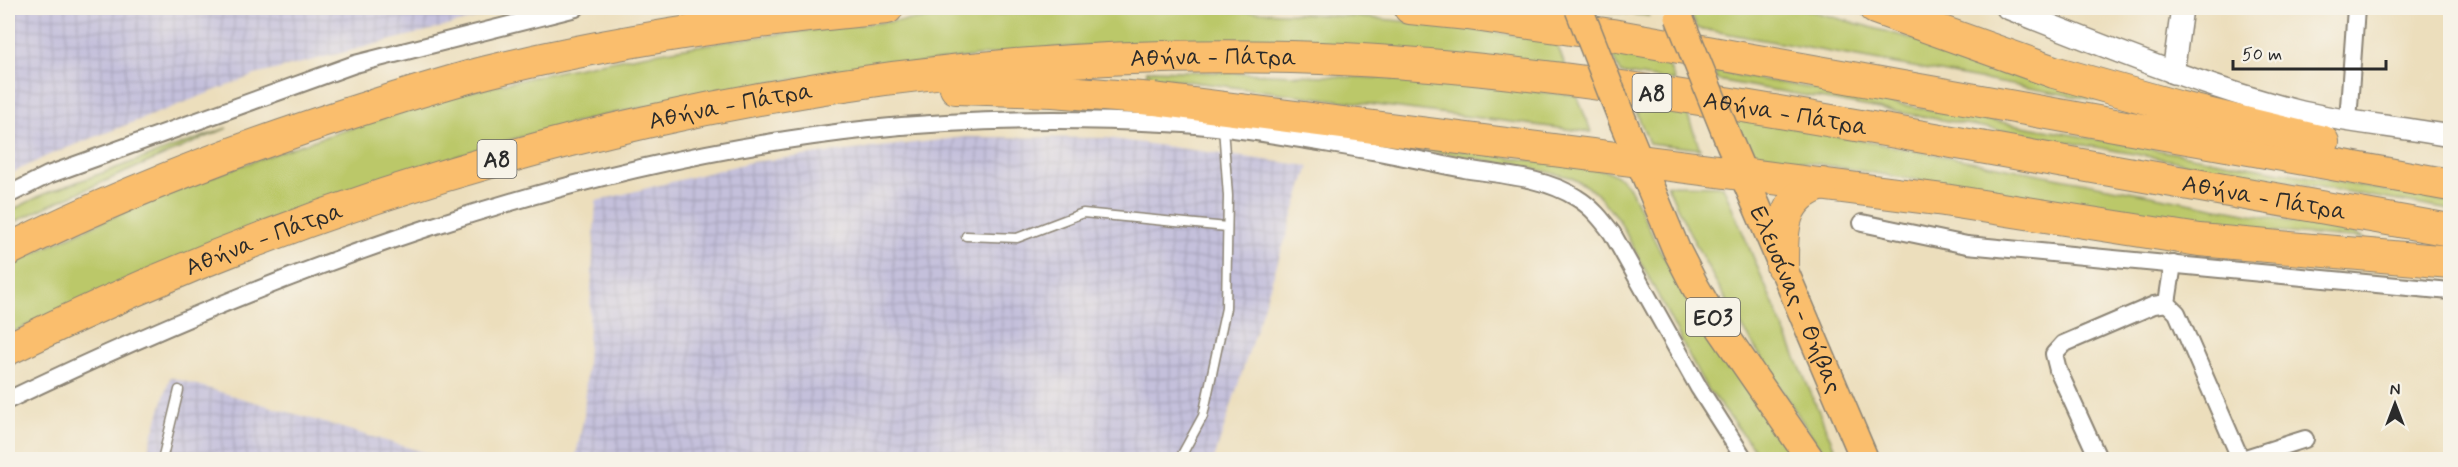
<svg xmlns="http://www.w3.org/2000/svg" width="2458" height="467" font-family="Mynerve,sans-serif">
<defs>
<pattern id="industrial-grid" width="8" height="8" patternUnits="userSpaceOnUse" patternTransform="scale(1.5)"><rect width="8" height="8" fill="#c4c0db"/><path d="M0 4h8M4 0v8" fill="none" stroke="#a9a5bc"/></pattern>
</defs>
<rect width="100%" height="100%" fill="#f7f3e8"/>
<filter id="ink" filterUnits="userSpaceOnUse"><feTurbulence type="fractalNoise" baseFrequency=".0167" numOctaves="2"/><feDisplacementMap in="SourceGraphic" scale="12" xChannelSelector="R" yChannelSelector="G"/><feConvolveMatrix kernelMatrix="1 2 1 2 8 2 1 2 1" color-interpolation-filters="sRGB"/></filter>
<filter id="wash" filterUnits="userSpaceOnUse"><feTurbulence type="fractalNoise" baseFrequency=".008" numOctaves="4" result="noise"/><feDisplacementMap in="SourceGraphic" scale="24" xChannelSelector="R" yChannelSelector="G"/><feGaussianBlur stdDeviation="1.35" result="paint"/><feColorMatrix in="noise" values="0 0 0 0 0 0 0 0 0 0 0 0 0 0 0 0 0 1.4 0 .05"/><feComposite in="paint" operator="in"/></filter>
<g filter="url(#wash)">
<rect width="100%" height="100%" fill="#ecdebc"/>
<g fill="url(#industrial-grid)">
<polygon points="8,8 517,8 255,75 49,155 8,175"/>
<polygon points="966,137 1106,138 1309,166 1214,459 575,460 584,416 596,201 751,162"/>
<polygon points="170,377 447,459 145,460"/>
</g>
<g fill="#bbc869" stroke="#737a4a" stroke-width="1.5">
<polygon points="1601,8 1646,8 1649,16 1602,11"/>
<polygon points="1688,8 1800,8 1965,53 2106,102 1697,28"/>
<path d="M1079 10C1161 10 1243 10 1325 15 1402 19 1479 30 1556 41L1565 66 1141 43 1024 50 766 83 610 114 506 141 335 195 242 232 8 334V266C122 209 242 162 365 124 407 110 450 96 493 86 685 41 882 16 1079 10Z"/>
<polygon points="1610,50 1666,59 1675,81 1620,73"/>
<polygon points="1153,70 1381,78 1577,95 1591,132 1146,76 1147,71"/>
<polygon points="1714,71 2450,202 2450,210 1717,80"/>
<polygon points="1631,99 1685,108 1700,149 1649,143"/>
<polygon points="1731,116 2352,233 2364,239 2198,226 1745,152"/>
<polygon points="227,128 50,205 8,225 8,212 44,194"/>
<polygon points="1335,133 1608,171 1622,179 1631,190 1657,245 1724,358 1772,418 1800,459 1762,459 1704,384 1619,220 1597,194 1586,186 1570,177 1538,170"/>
<path d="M1667 185 1723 186 1839 459H1827C1769 371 1710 282 1667 185Z"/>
</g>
</g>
<g filter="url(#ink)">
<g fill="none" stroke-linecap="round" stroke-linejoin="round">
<g stroke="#8c8474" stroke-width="11">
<g id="service">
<polyline points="966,236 1017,238 1083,213 1227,227"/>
<polyline points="162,460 179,390"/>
<polyline points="1179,460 1203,416 1226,308 1228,196 1223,127"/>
</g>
</g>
<g stroke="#8c8474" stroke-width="20">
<g id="minor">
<polyline points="2348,121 2356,8"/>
<polyline points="8,195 48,175 355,64 576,8"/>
<polyline points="1862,223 1967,245 2450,291"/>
<polyline points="2173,264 2167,303 2177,313 2241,460"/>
<path d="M8 400C278 270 570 161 870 129 968 119 1067 118 1165 123 1235 126 1304 140 1373 151 1403 156 1433 163 1464 169 1501 175 1545 177 1577 198 1592 207 1602 220 1612 233L1699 388 1745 460"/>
<polyline points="2242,459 2305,439"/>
<polyline points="2099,460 2058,370 2054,354 2063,344 2154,305 2167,303"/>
</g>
</g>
<g stroke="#8c8474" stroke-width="24">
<g id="tertiary">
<path d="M2007 8C2101 45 2195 84 2294 110 2345 123 2398 126 2450 136"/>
<polyline points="2173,73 2182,8"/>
</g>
</g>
<g stroke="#8c8474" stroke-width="30">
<g id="primary">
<polyline points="1624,124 1676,249 1695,286 1714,319 1811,460"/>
<path id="s1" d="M1729 141 1865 460"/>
</g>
</g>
<g stroke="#8c8474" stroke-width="34">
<g id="motorway">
<polyline points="1410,8 1468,14 1612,35 2450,185"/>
<polyline points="1875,8 2054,72 2178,107 2323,142"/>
<polyline points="956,88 1053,91 1154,99 1944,200 2199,240 2450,262"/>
<path d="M8 250C124 192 247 145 372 106 410 94 448 82 487 72 618 40 753 20 887 8"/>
<path d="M1782 266C1782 230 1781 197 1822 184"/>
<path id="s2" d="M8 349C413 149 866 41 1320 58 1521 66 1720 101 1918 136 2095 167 2273 199 2450 230"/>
</g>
</g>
<use href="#service" stroke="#fff" stroke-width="8"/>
<use href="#minor" stroke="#fff" stroke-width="16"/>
<use href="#tertiary" stroke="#fff" stroke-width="21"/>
<use href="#primary" stroke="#fabe6d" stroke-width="27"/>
<use href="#motorway" stroke="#fabe6d" stroke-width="32"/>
<g stroke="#8c8474" stroke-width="30" stroke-linecap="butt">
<g id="primary-bridge">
<polyline points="1579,9 1624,124"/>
<polyline points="1679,17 1729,141"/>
</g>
</g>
<use href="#primary-bridge" stroke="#fabe6d" stroke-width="27"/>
</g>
</g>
<g text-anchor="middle" stroke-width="4.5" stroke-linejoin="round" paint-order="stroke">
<g fill="#f7f3e8" stroke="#686764" stroke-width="1.5">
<rect x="1632.5" y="74" width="39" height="38" rx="4.5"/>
<rect x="477.5" y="140" width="39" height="38" rx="4.5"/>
<rect x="1686" y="298" width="54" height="38" rx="4.5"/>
</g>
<g font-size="22" font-weight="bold" fill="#2b2b2b">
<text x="1652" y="101">Α8</text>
<text x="497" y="167">Α8</text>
<text x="1713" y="325">ΕΟ3</text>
</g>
<g font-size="24" fill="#2b2b2b" stroke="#f7f3e8">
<text dy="8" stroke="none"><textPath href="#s2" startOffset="1251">Αθήνα - Πάτρα</textPath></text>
<text dy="8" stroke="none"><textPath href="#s2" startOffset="765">Αθήνα - Πάτρα</textPath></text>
<text dy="8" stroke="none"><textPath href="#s2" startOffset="1827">Αθήνα - Πάτρα</textPath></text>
<text dy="8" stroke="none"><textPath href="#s2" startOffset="2313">Αθήνα - Πάτρα</textPath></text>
<text dy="8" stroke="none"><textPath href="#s2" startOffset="279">Αθήνα - Πάτρα</textPath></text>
<text dy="8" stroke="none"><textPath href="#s1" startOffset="172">Ελευσίνας - Θήβας</textPath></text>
</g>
</g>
<rect width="2458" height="467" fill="none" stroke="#f7f3e8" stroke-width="30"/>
<g transform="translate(2395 404)" stroke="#f7f3e8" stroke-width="4.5" paint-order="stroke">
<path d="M0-4.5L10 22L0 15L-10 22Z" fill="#2b2b2b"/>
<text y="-9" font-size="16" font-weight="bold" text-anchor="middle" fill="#2b2b2b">N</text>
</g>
<path d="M2233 60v9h153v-9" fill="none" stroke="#2b2b2b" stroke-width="3"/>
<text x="2242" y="60" font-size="18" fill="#2b2b2b" stroke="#f7f3e8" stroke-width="4.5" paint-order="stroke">50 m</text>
</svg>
